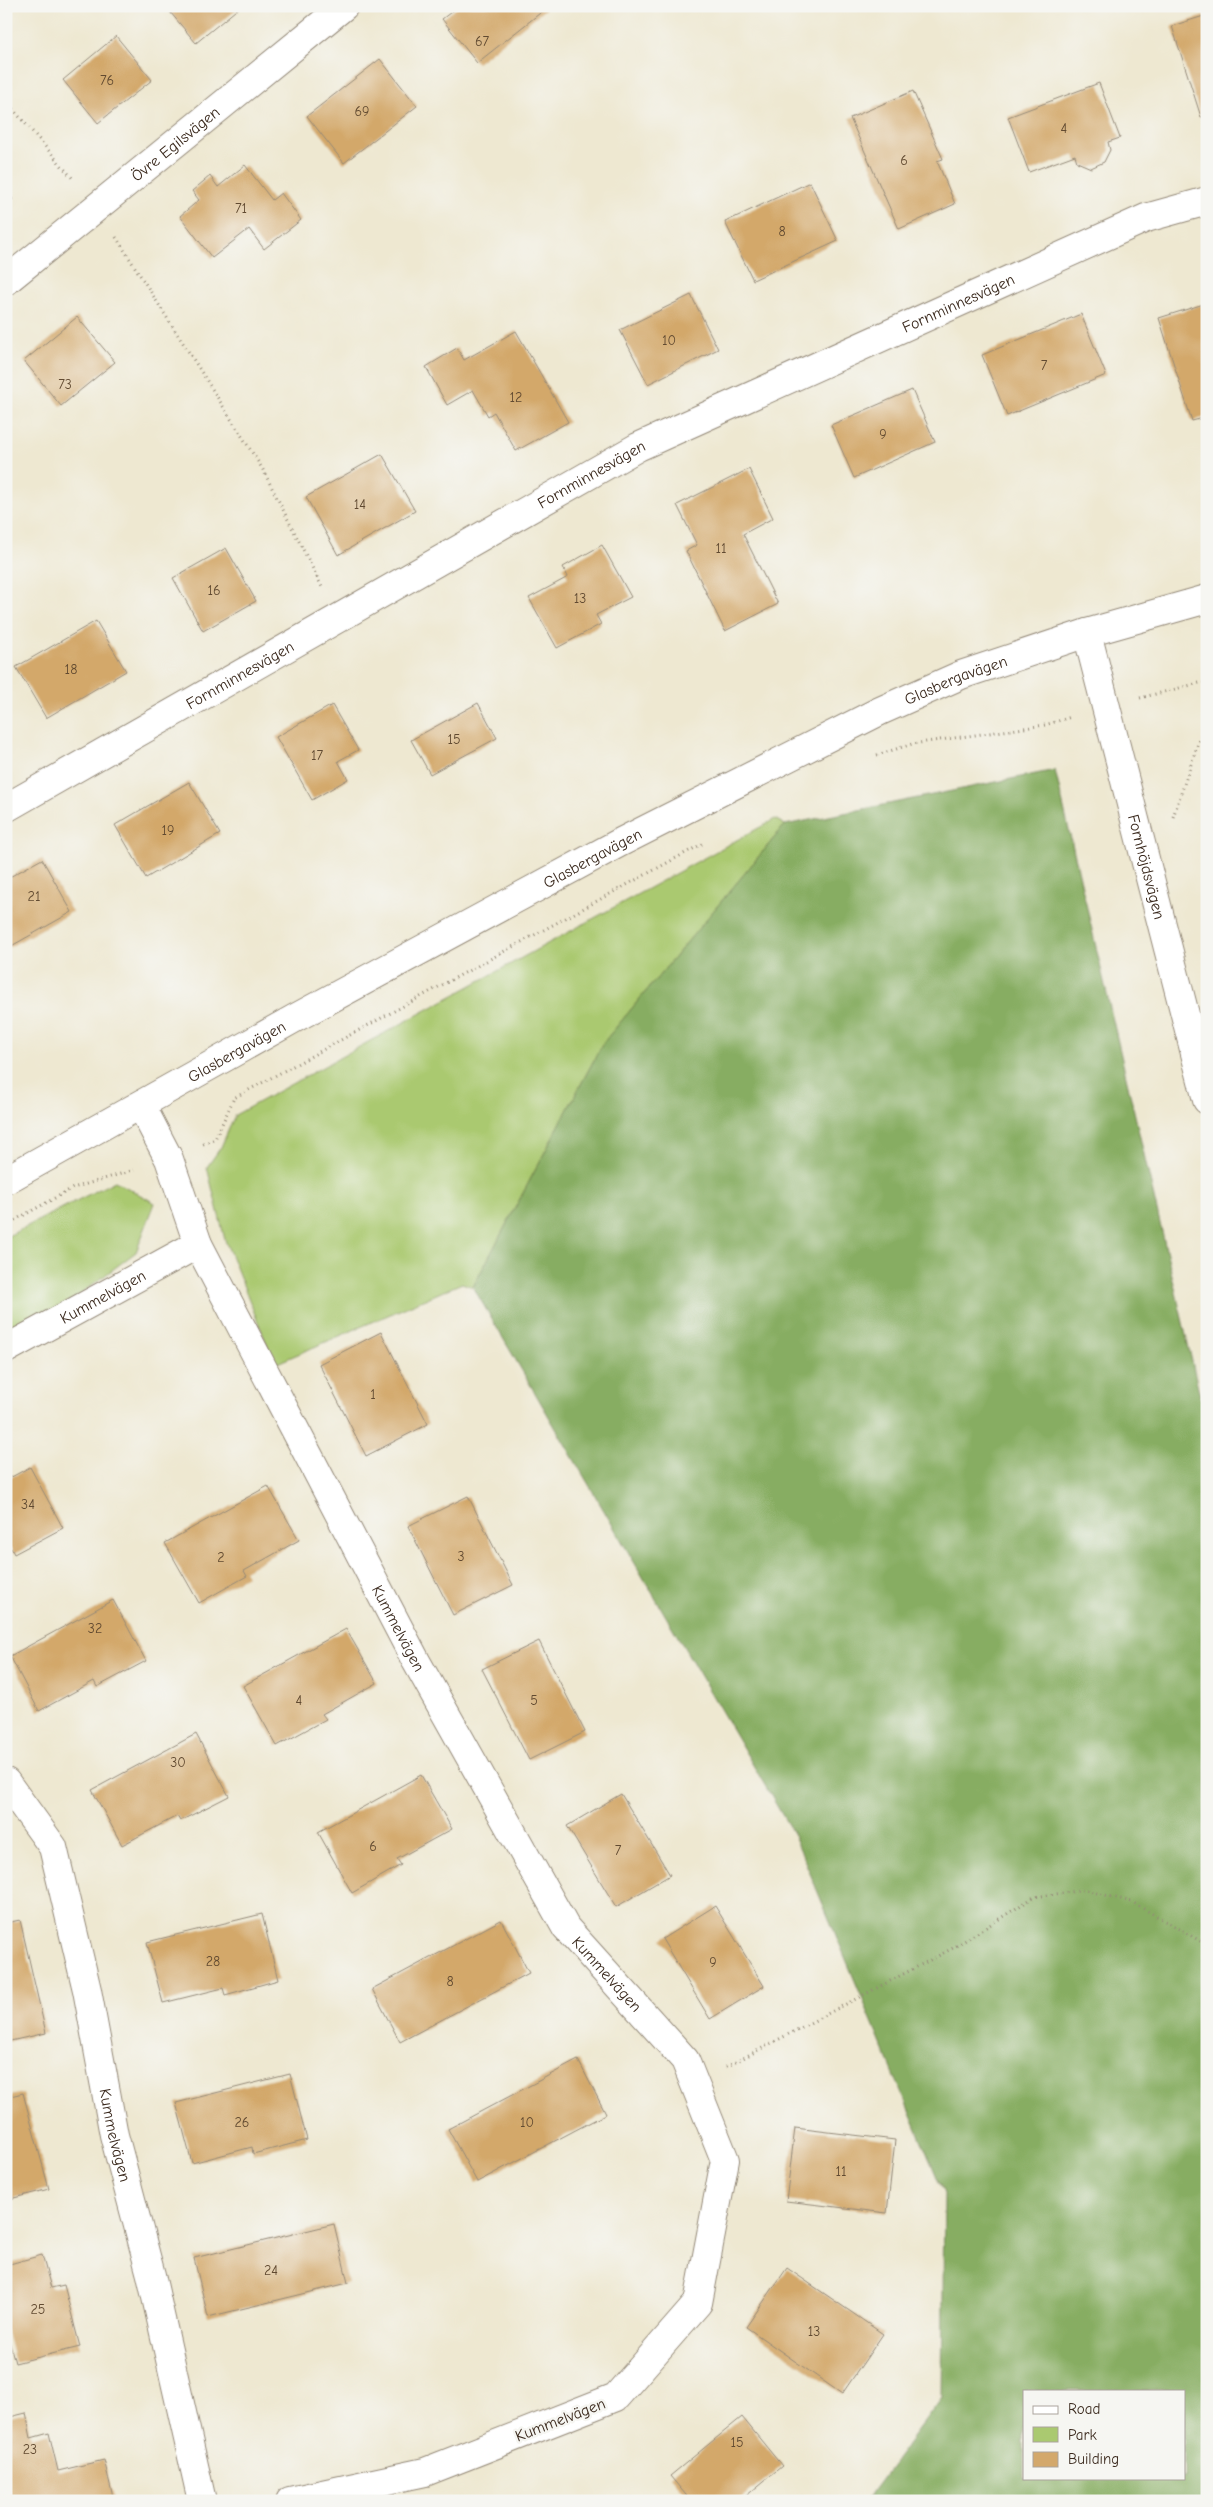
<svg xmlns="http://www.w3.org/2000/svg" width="1213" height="2507" font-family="'Comic Neue',sans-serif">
<rect width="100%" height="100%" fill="#f6f6f2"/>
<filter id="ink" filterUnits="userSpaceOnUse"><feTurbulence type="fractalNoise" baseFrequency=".02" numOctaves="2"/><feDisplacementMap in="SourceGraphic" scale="10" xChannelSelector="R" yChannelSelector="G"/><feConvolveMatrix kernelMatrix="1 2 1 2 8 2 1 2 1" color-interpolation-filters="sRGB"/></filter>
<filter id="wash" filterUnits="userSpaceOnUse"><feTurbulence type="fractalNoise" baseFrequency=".0096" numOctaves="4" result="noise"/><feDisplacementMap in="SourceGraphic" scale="20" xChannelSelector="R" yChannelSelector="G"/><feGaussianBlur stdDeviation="1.12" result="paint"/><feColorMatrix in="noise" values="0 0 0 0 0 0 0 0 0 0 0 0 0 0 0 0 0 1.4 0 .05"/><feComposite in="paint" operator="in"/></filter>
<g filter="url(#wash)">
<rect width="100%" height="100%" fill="#eee8d1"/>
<g fill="#aac970" stroke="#727a47">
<polygon points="775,819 785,825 603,1043 473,1287 462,1283 275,1364 225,1240 207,1167 221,1147 235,1115"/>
<polygon points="115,1181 155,1203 136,1252 6,1350 6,1237"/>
</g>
<path fill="#87ad62" stroke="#616c40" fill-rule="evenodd" d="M1055 770 1200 1396 1207 1411V2501H865L942 2398 944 2194 794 1835 473 1287 603 1043 785 825ZM1024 2391H1184V2478H1024Z"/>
<g id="blocks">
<g fill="#d3a86b">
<polygon points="165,6 241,6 196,43"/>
<polygon points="459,6 549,6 477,63 442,19"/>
<polygon points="1207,15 1207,116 1201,117 1172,26"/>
<polygon points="116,36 152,80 98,123 63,80"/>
<polygon points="380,59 417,106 344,163 307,116"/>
<polygon points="1099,83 1120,138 1108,142 1110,150 1104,162 1091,168 1077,162 1075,155 1029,172 1008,117"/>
<polygon points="913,91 943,159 937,161 955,204 899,229 850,118"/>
<polygon points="245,165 272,200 281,193 301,220 264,249 249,229 212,258 180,216 199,200 192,191 210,176 218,187"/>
<polygon points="810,182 838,241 753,280 725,222"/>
<polygon points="6,192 13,199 6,204"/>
<polygon points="691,295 718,349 648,384 620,330"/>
<polygon points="1207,303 1207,417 1192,421 1159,318"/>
<polygon points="1081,314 1106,375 1007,416 982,355"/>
<polygon points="77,317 115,362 61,406 24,361"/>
<polygon points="516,331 568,422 516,451 494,412 488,416 473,390 447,405 426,367 457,348 464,360"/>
<polygon points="912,390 935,442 854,478 831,425"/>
<polygon points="382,454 415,511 338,555 306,497"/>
<polygon points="749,469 773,518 743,534 778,604 725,631 686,551 697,545 677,505"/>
<polygon points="602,545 631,597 596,615 601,624 557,648 529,598 568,577 563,567"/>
<polygon points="226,548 256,601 203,631 173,578"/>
<polygon points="96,621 126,671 46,718 16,667"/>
<polygon points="478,703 497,738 430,774 411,740"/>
<polygon points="332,705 358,750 338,761 348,779 312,800 276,737"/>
<polygon points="189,782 220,834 146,878 115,825"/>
<polygon points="42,859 72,912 6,949 6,879"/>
<polygon points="381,1332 428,1424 366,1456 319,1364"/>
<polygon points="30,1467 63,1528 14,1554 11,1548 6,1550 6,1480"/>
<polygon points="268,1486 299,1540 244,1571 247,1576 199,1603 165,1543"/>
<polygon points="468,1496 513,1585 453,1615 408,1526"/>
<polygon points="113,1600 146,1661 97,1687 94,1681 39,1711 10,1656"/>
<polygon points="346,1629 377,1683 322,1714 326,1719 277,1746 243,1686"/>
<polygon points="539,1641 585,1732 529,1760 482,1669"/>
<polygon points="196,1734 229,1796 180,1821 177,1816 122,1845 92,1790"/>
<polygon points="421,1775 452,1829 397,1859 401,1865 352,1893 318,1832"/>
<polygon points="621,1794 670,1875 616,1907 567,1826"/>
<polygon points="715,1906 764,1986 710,2019 662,1939"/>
<polygon points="262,1914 278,1980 225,1995 223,1988 163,2003 147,1942"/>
<polygon points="20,1920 46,2033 6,2042 6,1923"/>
<polygon points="501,1920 529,1973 400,2042 372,1989"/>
<polygon points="578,2060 606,2114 477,2182 448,2129"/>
<polygon points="290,2074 307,2140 253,2154 252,2147 192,2163 176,2103"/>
<polygon points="23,2093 49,2189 6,2200 6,2097"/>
<polygon points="795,2128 895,2140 887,2213 786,2201"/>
<polygon points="334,2224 348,2283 208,2317 194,2258"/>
<polygon points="42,2255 51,2288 64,2285 80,2347 15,2363 6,2329 6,2265"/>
<polygon points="787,2268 883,2334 842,2394 746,2327"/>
<polygon points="26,2413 31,2438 49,2433 58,2471 104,2460 114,2501 12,2501 6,2480 6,2418"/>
<polygon points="742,2417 782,2466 740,2501 691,2501 670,2476"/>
</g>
</g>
</g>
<g filter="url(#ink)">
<use href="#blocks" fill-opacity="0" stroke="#948978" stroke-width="1"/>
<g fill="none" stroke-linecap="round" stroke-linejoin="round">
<g stroke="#948978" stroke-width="30">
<g id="minor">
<path id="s1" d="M6 281 344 6"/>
<path id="s2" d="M6 808 638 447 1146 218 1207 201"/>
<path id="s3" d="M141 1105 169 1159 198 1244 416 1661 566 1928 685 2060 725 2160 698 2303 616 2397 425 2472 290 2501"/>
<path id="s4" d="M6 1180 297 1017 621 842 880 711 961 675 1087 633"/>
<path id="s5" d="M6 1349 198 1244"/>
<path id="s6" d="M6 1782 53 1847 87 1990 114 2135 151 2275 202 2501"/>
</g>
</g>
<g stroke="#948978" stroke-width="30">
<g id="tertiary">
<path id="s7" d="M1207 599 1087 633 1207 1100"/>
</g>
</g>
<g stroke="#948978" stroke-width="3" stroke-dasharray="1 4" stroke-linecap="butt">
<polyline points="6,101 74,180"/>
<polyline points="116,237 262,468 322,587"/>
<polyline points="1140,698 1207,681"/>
<polyline points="877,755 912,744 1045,725 1071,717"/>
<polyline points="1173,817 1207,717"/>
<polyline points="203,1144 215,1139 234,1098 702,844"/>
<polyline points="6,1225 73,1188 134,1170"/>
<polyline points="726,2067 953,1948 1034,1897 1085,1890 1132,1902 1207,1945"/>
</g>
<use href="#minor" stroke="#fff" stroke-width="28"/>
<use href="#tertiary" stroke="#fff" stroke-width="28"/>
</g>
</g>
<g text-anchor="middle" stroke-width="5" stroke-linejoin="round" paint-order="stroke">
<g font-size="14" fill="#614a31">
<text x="482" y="46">67</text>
<text x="107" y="85">76</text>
<text x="362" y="116">69</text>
<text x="1064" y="133">4</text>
<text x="904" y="165">6</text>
<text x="241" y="213">71</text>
<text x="782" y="236">8</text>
<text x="669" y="345">10</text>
<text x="1044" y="370">7</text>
<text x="65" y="389">73</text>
<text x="516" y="402">12</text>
<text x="883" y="439">9</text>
<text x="360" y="509">14</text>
<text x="721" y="553">11</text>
<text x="214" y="595">16</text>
<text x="580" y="603">13</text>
<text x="71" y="674">18</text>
<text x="454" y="744">15</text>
<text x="317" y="760">17</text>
<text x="168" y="835">19</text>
<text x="34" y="901">21</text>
<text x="373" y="1399">1</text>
<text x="28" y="1509">34</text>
<text x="461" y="1561">3</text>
<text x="221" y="1562">2</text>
<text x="95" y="1633">32</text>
<text x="299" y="1705">4</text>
<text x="534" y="1705">5</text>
<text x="178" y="1767">30</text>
<text x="373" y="1851">6</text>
<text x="618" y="1855">7</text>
<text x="213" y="1966">28</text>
<text x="713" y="1967">9</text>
<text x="450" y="1986">8</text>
<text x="242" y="2127">26</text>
<text x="527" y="2127">10</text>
<text x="841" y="2176">11</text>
<text x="271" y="2275">24</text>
<text x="38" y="2314">25</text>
<text x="814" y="2336">13</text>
<text x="737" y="2447">15</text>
<text x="30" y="2454">23</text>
</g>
<g font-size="16" fill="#3b2a1e" stroke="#f6f6f2">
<text dy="6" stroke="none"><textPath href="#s1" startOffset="218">Övre Egilsvägen</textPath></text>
<text dy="6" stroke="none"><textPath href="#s2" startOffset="1079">Fornminnesvägen</textPath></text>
<text dy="6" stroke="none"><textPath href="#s2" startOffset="674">Fornminnesvägen</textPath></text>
<text dy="6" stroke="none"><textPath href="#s2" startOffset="269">Fornminnesvägen</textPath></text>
<text dy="6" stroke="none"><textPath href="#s4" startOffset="1074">Glasbergavägen</textPath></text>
<text dy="6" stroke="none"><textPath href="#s4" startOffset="669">Glasbergavägen</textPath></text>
<text dy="6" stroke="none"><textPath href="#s7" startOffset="366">Fornhöjdsvägen</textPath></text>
<text dy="6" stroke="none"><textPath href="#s4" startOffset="264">Glasbergavägen</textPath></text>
<text dy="6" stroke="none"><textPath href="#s5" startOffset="110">Kummelvägen</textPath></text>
<text dy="6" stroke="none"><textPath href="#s3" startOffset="584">Kummelvägen</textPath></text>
<text dy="6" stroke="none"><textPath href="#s3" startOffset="989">Kummelvägen</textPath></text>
<text dy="6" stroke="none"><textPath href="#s6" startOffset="375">Kummelvägen</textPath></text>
<text transform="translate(560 2419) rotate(-21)" y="6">Kummelvägen</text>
</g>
</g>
<rect width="1213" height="2507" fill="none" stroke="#f6f6f2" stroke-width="25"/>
<rect x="1023" y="2390" width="162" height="90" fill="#f6f6f2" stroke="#aba49d"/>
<rect x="1033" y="2406" width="25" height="8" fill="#ffffff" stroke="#aba49d"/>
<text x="1068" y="2414" font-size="15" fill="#3b2a1e">Road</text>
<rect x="1033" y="2427" width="25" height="15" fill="#aac970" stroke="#aba49d"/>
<text x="1068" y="2440" font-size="15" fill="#3b2a1e">Park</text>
<rect x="1033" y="2452" width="25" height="15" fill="#d3a86b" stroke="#aba49d"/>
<text x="1068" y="2464" font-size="15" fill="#3b2a1e">Building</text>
</svg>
